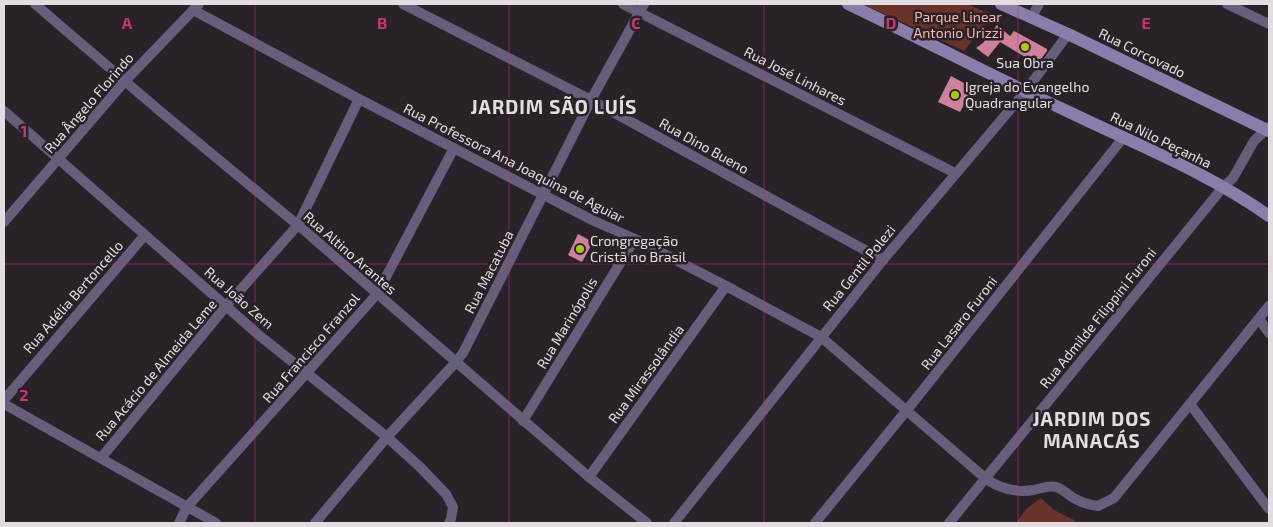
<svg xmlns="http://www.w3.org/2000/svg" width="1273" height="527" font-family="'Exo 2',sans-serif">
<rect width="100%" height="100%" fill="#292229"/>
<g fill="#69322b">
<polygon points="863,4 967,4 993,15 964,51"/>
<polygon points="1041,498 1054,510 1074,520 1078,523 1016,523 1026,509"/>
</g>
<g fill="#cf819b">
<polygon points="997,25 1010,36 1014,31 1047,49 1047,51 1037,64 1000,42 988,57 976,48 983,43"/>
<polygon points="951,76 973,88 960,112 938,102"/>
<polygon points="578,234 593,242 582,262 568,255"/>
</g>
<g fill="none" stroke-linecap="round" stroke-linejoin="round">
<g stroke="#665e7a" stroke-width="10">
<polyline points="35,4 161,112 305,231 589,477 647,523"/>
<polyline points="403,4 591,100 883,260"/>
<polyline points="623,4 955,173"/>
<polyline points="1227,4 1269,24"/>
<path d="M193 10 359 99 592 220 635 239 726 286 821 337 985 478C998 488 1017 493 1033 490 1041 489 1047 485 1056 487 1063 489 1067 494 1072 497 1080 502 1089 505 1098 506L1114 498 1269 306"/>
<polyline points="1031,18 1039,4"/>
<polyline points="4,111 260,336 387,437 421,468 446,494 453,507 451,519 449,523"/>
<polyline points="4,222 125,81 199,4"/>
<polyline points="1259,319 1269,333"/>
<polyline points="4,400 145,235"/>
<polyline points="4,404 216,523"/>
<polyline points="1190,404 1269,509"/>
<polyline points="523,421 635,239"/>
<polyline points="101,458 227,305 298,225 359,99"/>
<polyline points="589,477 726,286"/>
<polyline points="179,523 187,507 377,294 454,148"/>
<polyline points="315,523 387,437 455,363 463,353 591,100 644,4"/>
<polyline points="674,523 883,260 1025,92 1068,34"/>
<polyline points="815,523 907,410 1123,138"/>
<polyline points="949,523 1224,186 1233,178 1254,141 1269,127"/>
</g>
<g stroke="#8b7daa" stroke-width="12">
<path d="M848 4C922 39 994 77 1067 111 1135 144 1207 172 1269 216"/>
<polyline points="1001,4 1068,34 1269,131"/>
</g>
</g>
<path fill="none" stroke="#c7366f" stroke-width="1" stroke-opacity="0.55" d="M255 4V523M509 4V523M764 4V523M1018 4V523M4 264H1269"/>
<g fill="#abc716" stroke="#292229" stroke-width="2">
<circle cx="1025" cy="47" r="5"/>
<circle cx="955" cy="95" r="5"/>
<circle cx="580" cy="249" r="5"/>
</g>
<g text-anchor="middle" stroke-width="5" stroke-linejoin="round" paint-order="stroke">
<g font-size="14" fill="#f7b6ab" stroke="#292229">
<text x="958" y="22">Parque Linear<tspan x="958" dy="16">Antonio Urizzi</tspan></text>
</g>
<g font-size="14" fill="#e3dde2" stroke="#292229">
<text transform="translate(1142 53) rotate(26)" y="5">Rua Corcovado</text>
<text transform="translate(795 76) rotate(27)" y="5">Rua José Linhares</text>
<text transform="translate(89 103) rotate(-49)" y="5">Rua Ângelo Florindo</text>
<text transform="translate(1161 140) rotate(26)" y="5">Rua Nilo Peçanha</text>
<text transform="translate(704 146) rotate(29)" y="5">Rua Dino Bueno</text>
<text transform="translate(514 163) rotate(27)" y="5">Rua Professora Ana Joaquina de Aguiar</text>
<text transform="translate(350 253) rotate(41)" y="5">Rua Altino Arantes</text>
<text transform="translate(859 268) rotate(-51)" y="5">Rua Gentil Polezi</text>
<text transform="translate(489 272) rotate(-63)" y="5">Rua Macatuba</text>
<text transform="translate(73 297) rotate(-49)" y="5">Rua Adélia Bertoncello</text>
<text transform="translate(239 298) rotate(41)" y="5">Rua João Zem</text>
<text transform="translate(1098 318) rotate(-51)" y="5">Rua Admilde Filippini Furoni</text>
<text transform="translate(567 323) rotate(-59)" y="5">Rua Marinópolis</text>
<text transform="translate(959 323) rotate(-52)" y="5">Rua Lasaro Furoni</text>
<text transform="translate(311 348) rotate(-49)" y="5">Rua Francisco Franzol</text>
<text transform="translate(156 370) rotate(-50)" y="5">Rua Acácio de Almeida Leme</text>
<text transform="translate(646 374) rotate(-54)" y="5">Rua Mirassolândia</text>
</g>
<g font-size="14" fill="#e3dde2" stroke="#292229" text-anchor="start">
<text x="1025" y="68" text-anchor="middle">Sua Obra</text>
<text x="965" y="92">Igreja do Evangelho<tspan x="965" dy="16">Quadrangular</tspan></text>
<text x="590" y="246">Crongregação<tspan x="590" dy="16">Cristã no Brasil</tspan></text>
</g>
<g font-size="19" font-weight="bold" letter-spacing="1" fill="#e3dde2" stroke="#292229">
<text x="554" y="114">JARDIM SÃO LUÍS</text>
<text x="1092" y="426">JARDIM DOS<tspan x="1092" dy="22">MANACÁS</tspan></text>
</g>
</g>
<g font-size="16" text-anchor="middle" font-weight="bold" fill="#c7366f" stroke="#292229" stroke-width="5" stroke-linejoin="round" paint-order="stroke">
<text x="127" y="29">A</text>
<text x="382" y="29">B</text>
<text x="636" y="29">C</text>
<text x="891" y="29">D</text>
<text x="1146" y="29">E</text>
<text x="24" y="137">1</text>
<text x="24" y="401">2</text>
</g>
<rect width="1273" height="527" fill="none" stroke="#e3dde2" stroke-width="10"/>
</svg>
